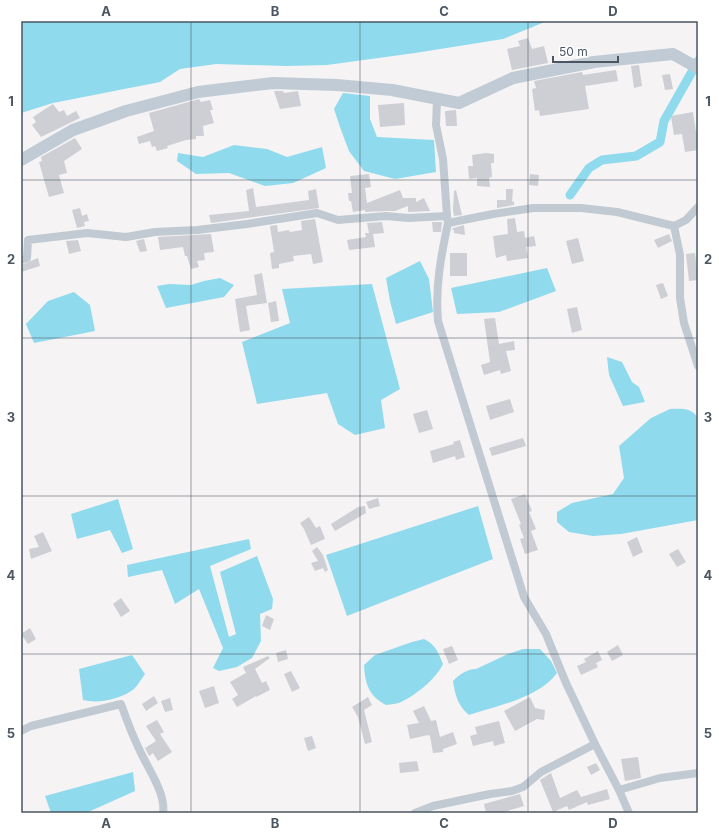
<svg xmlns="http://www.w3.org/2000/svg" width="719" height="834" font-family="Inter,sans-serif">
<rect width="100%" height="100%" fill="#f5f3f3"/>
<g fill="#90daee">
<polygon points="21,21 547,21 503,39 415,53 327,65 286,66 216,64 180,69 160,82 53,103 21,113"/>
<polygon points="343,93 370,96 370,119 377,137 434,140 436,172 395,179 364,171 349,151 341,130 334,109"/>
<polygon points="234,145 267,149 287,157 322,147 326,168 293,183 265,186 229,173 196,174 177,161 178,153 203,157"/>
<polygon points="420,261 429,279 433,312 396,324 390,301 386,278"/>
<polygon points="547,268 556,291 499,312 457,314 451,288"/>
<polygon points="220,278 234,285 224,297 166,308 157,286 169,284 191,285 204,281"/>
<polygon points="372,284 400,389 381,400 385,428 355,435 338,424 327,393 257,404 242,342 290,323 282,289"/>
<polygon points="74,292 90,305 95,331 34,343 26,324 48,301"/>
<polygon points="607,357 622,362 632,382 639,387 645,402 623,406 609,375"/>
<path d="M670 409C681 409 691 407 698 418V520L621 534 593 536 569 532 557 522V512L572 503 613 494 624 478 619 446 651 418Z"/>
<polygon points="118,499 133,549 122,553 110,530 77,539 71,514"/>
<polygon points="478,506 493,559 347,616 326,555"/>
<polygon points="249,539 251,549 210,566 229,637 236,634 220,572 257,556 273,599 272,609 260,614 261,641 252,658 237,667 219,671 213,668 223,648 199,589 175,604 162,570 128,577 127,565"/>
<path d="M424 639C436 645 438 652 443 664 436 679 416 695 401 702 397 704 391 704 386 705 369 696 365 684 364 665L375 655 412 642Z"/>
<path d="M523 649H540L551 661 557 673C539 698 496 706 469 715 458 706 455 695 453 681 459 675 467 669 476 669L508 654Z"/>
<path d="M132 655 145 674C142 678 138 685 134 689 121 699 99 704 83 700L79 669Z"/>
<polygon points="133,772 135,791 86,813 51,813 45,796"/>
</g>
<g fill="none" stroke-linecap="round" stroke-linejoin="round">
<polyline stroke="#90daee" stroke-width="9" points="570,195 589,168 602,160 636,156 660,142 664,121 698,61"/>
</g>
<g fill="#cdcfd5">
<polygon points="528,38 532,49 544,46 548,63 512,70 507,49 520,46 518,41"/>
<polygon points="639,65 642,86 634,88 631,66"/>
<polygon points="616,70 618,81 585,86 589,109 540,116 539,110 535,111 532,89 536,88 534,81 582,72 583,75"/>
<polygon points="670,74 673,89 665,90 662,75"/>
<polygon points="274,91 283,91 284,93 298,91 301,106 280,109"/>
<polygon points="199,99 201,102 210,100 213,110 210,110 214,123 203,126 204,136 196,136 196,139 186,140 167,146 168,148 157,151 155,146 152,147 150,141 139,144 137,137 154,131 149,113"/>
<polygon points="404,103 405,125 380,127 378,105"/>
<polygon points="53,104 59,112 64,110 67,116 76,111 80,118 41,137 32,125 36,122 33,117"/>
<polygon points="456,110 457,126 446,126 445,111"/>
<polygon points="693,112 696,132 698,132 698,150 685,152 682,134 674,135 671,116"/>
<polygon points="75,138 82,149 64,161 67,173 59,175 64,193 49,197 39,162 42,161 41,157"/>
<polygon points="486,153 494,154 494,163 491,163 492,177 489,178 490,187 477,186 477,178 469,179 468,166 473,166 472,155"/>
<polygon points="369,174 371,187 365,188 367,203 400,190 403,198 416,198 416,202 424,198 430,211 408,212 408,206 395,211 386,211 365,212 365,210 353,212 351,201 349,201 348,193 352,193 350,176"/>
<polygon points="530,174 539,175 538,186 529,185"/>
<polygon points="253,188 256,207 309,200 308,191 316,189 319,208 211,223 209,215 249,211 246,190"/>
<polygon points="506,189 513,189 512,202 514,201 514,205 497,208 497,200 506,200"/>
<polygon points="456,190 462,215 454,216 453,210 454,191"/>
<polygon points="80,208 82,216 87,214 89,221 84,222 85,226 77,228 72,210"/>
<polygon points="515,218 517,232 524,231 525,238 534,236 536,246 526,247 528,258 507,261 506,255 496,258 493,236 508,234 507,219"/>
<polygon points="315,219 323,262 313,264 311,254 293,256 294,261 279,264 279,268 272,269 270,253 274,252 270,226 277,225 278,232 289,230 290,232 302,230 301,221"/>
<polygon points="382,222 384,233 373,234 375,247 349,250 347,240 366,237 365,233 369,233 367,223"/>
<polygon points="432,222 442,222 441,232 433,232"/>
<polygon points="464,225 465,235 454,233 454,230 452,230 453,228"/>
<polygon points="211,234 214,252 204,253 205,260 197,261 199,267 191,269 187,256 185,256 183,247 160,250 158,237"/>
<polygon points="669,234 672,241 658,248 654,240"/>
<polygon points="578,238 584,261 572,264 566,241"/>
<polygon points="144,239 147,251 140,252 136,241"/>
<polygon points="78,240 81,251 69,254 66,241"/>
<rect x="450" y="253" width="17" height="23"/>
<polygon points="695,253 698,280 689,281 686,254"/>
<polygon points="38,258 40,266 21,272 21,265"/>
<polygon points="262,273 267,303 246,306 250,330 240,332 235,299 257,295 254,275"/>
<polygon points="663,283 668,296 661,299 656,285"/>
<polygon points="276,301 279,321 271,322 268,303"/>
<polygon points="577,307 582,330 572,333 567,309"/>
<polygon points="495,318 499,344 514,341 515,350 506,351 511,371 501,374 500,370 484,375 481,365 490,362 484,319"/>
<polygon points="510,399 514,412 490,420 486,406"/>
<polygon points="427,410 433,429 419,433 413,414"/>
<polygon points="523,438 526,446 492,456 489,448"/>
<polygon points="460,440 465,457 456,460 455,456 433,463 430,451 454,444 453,442"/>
<polygon points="525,494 532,511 529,512 536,529 531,531 538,550 525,554 520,539 524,538 519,525 521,524 511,499"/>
<polygon points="378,498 380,506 369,509 366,502"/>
<polygon points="365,506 366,513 335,531 331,524 358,507"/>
<polygon points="309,517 316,528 320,526 325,539 311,545 304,529 300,523"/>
<polygon points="43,532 52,551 31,559 29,549 39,547 34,536"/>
<polygon points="637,537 643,552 633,557 627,542"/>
<polygon points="317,547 323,555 328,570 325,572 323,568 315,571 311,563 318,561 312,551"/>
<polygon points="678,549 686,562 677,567 669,554"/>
<polygon points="121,598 130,611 121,617 113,604"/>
<polygon points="266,615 274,619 270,630 262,626"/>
<polygon points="30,628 36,639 28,644 21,634"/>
<polygon points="618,645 623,655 612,661 607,652"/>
<polygon points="452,646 458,660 449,664 443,649"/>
<polygon points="286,650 288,659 278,662 276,653"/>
<polygon points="598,651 602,660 596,663 598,667 581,675 577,666 586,662 584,659"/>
<polygon points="268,656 270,658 255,669 262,683 266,681 270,690 256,697 256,696 237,707 232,699 238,695 230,682 246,673 243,667"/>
<polygon points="291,671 300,688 292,692 284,674"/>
<polygon points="214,686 219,703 205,708 199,691"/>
<polygon points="154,696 158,703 146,711 142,704"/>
<polygon points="368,697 372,705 364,710 372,742 365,744 358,717 352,707"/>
<polygon points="530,697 535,708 545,710 544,720 537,719 515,731 504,711"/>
<polygon points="170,698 173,710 165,712 161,701"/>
<polygon points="424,706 431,721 436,720 440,737 453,732 457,744 443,749 443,752 433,753 430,736 428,735 410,739 407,725 419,723 413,711"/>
<polygon points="157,720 164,732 160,734 172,752 158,761 153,753 149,756 145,748 156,741 146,726"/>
<polygon points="499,721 505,743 494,746 493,741 473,746 470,736 477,734 475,727"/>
<polygon points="312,736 316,748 308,751 304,738"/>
<polygon points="638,757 641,778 625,781 621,759"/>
<polygon points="417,761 419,771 400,773 399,763"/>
<polygon points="596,763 600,770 591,775 587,767"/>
<polygon points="551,773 560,798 577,790 581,797 607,789 610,799 588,805 587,802 569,810 567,806 553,812 540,780"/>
<polygon points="520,794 524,806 501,813 486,813 484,804"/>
</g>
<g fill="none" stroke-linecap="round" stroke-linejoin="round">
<g stroke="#c1cad2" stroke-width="8">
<polyline points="437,100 436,125 443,159 447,216"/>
<path d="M448 223C441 256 435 287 438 321L524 597 546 634 566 683 595 744 619 790 629 813"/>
<polyline points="674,226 680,255 680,298 684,323 698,366"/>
<polyline points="21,260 27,258 28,240 87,233 126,237 155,232 197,230 247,224 317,213 338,220 386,216 408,218 447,216 448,223 493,214 533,208 581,208 617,212 674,226 686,220 698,207"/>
<path d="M21 731 31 726 121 704C127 721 133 737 141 753 149 770 166 794 163 813"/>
<polyline points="619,790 660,778 698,773"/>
<polyline points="415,813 433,806 490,794 512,791 523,787 541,772 595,744"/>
</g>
<polyline stroke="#c1cbd6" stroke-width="12" points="21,160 73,130 126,111 198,92 273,83 337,85 392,90 459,103 513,78 594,62 673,54 698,68"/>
</g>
<path fill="none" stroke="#4a5661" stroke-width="1" stroke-opacity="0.55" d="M191 21V813M360 21V813M528 21V813M21 180H698M21 338H698M21 496H698M21 654H698"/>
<rect width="719" height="834" fill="none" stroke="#ffffff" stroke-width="44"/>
<path d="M553 56v6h65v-6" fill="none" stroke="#4a5661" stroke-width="2"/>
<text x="559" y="56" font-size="12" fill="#4a5661" stroke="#ffffff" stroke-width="3" paint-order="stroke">50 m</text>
<rect x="22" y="22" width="675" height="790" fill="none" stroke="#4a5661" stroke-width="1.5"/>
<g font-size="13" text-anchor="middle" font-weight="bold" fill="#4a5661">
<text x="106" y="16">A</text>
<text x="275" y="16">B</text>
<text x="444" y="16">C</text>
<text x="613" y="16">D</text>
<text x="11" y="106">1</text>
<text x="708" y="106">1</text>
<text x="11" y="264">2</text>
<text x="708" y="264">2</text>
<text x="11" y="422">3</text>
<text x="708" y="422">3</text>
<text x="11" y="580">4</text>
<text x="708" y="580">4</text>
<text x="11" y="738">5</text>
<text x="708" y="738">5</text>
<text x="106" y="828">A</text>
<text x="275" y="828">B</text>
<text x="444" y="828">C</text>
<text x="613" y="828">D</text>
</g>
</svg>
